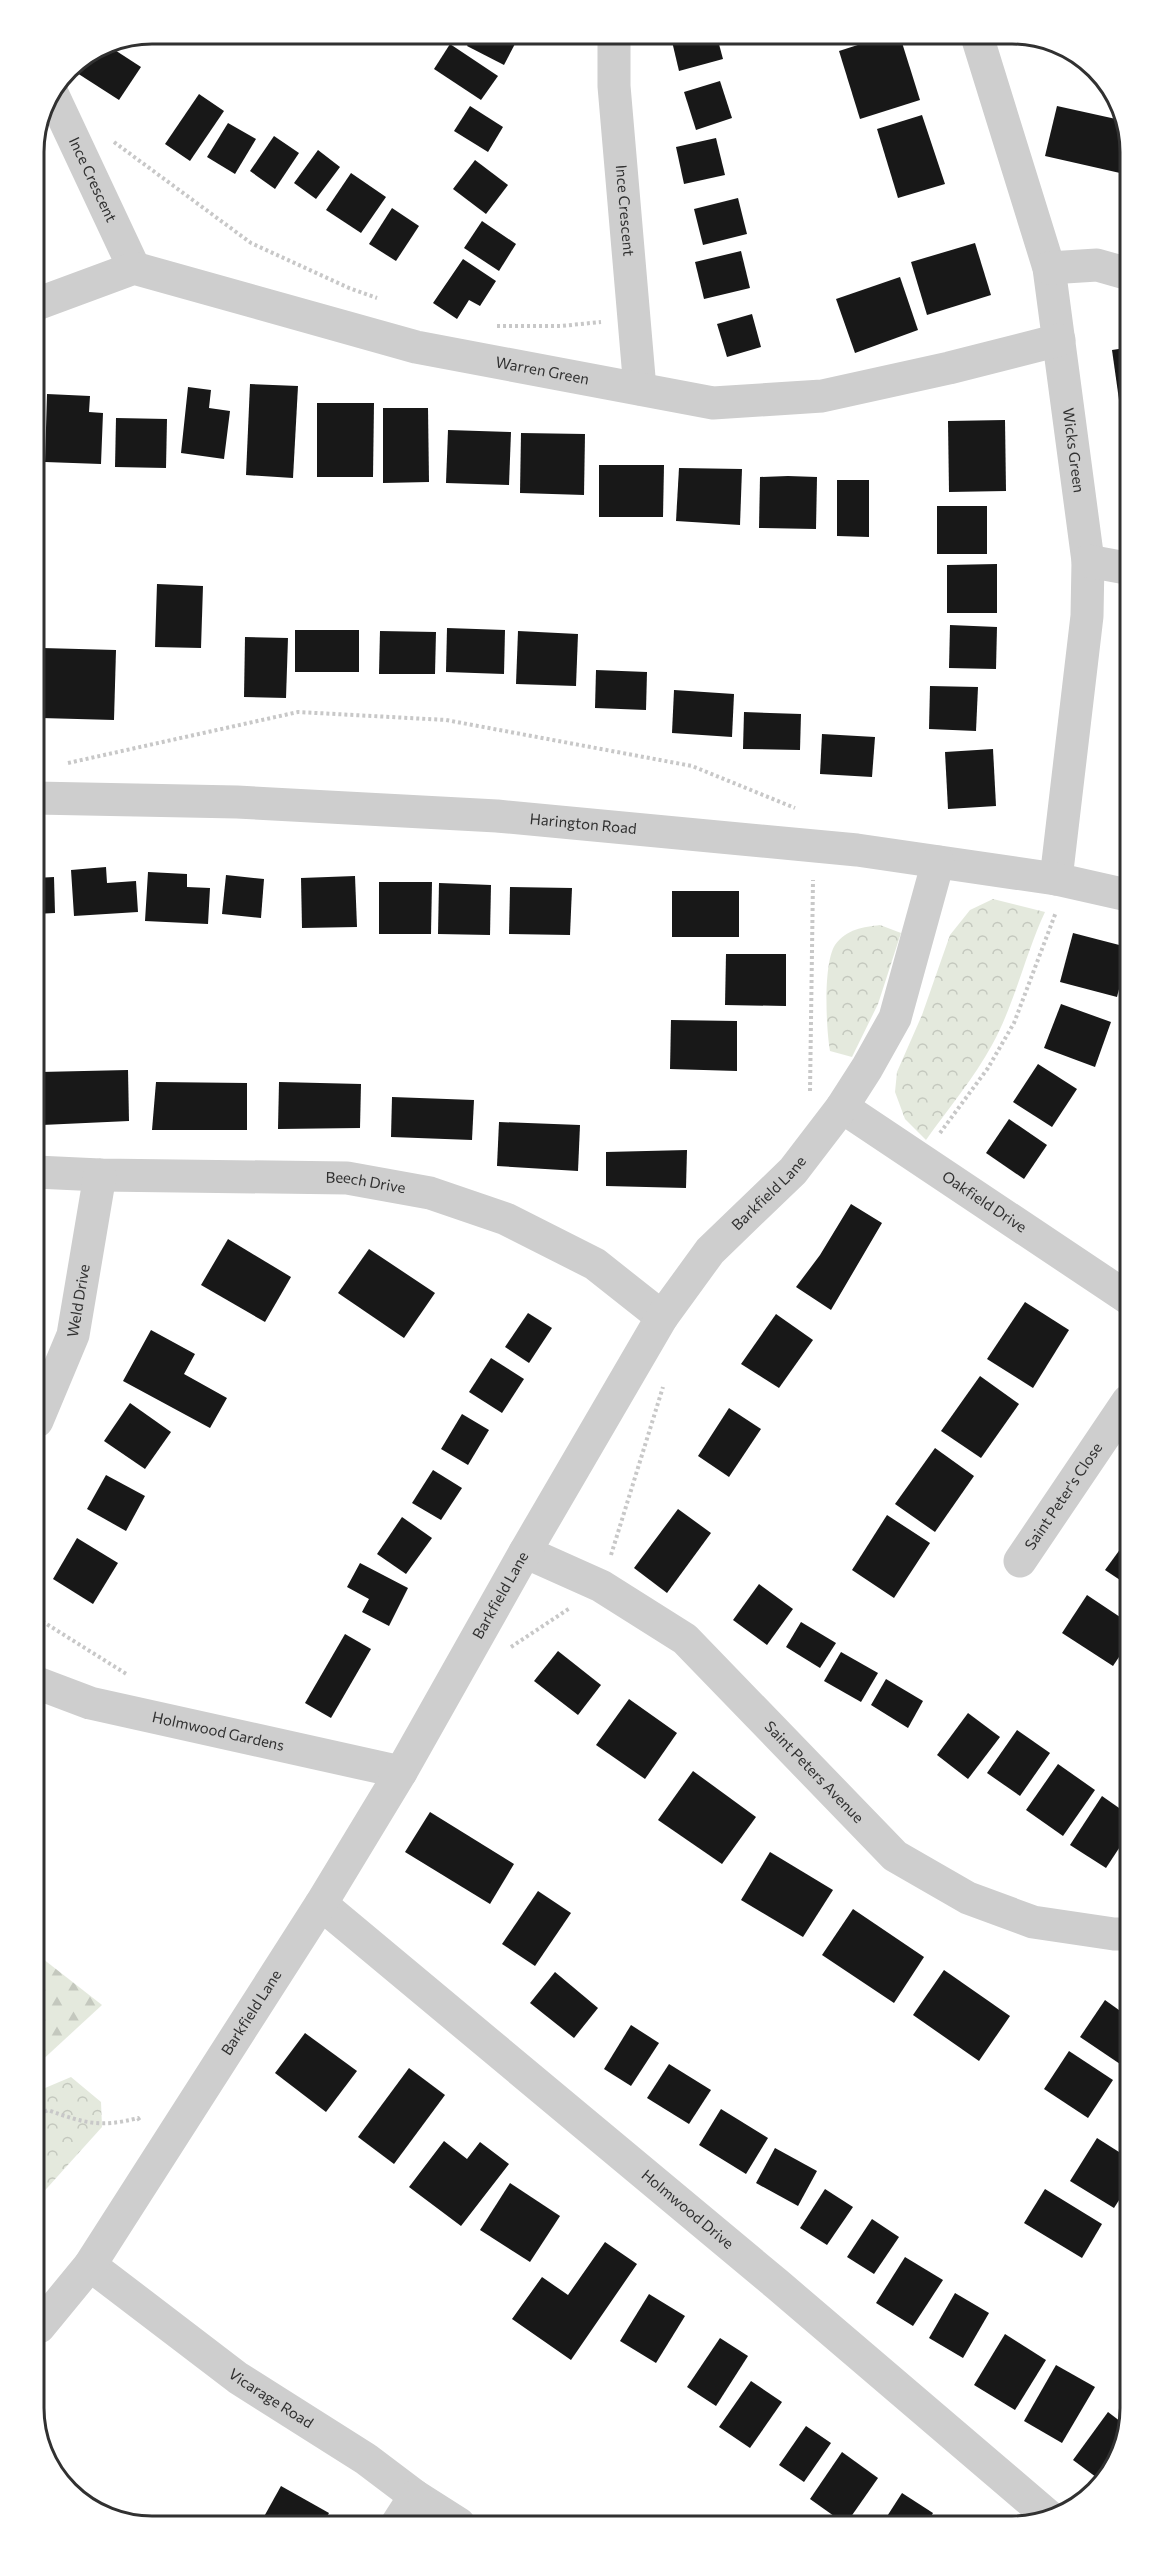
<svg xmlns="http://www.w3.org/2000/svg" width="1164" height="2559" font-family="Commissioner,sans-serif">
<defs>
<pattern id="forest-firs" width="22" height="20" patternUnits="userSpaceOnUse" patternTransform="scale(1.5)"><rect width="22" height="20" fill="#e4e9dd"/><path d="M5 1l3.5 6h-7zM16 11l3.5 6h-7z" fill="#c4c8be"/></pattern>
<pattern id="park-crowns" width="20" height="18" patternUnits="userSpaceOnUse" patternTransform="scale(1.5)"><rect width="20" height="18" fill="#e4e9dd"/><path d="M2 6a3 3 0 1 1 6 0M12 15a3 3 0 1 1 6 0" fill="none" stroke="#c4c8be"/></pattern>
</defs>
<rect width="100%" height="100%" fill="#fff"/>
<polygon fill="url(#forest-firs)" points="38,1955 102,2005 38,2064"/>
<g fill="url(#park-crowns)">
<path d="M993 899 1045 912C1025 955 1015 1003 992 1045 974 1078 948 1109 926 1140L905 1119 895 1092 897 1072 922 1015 950 935 970 910Z"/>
<path d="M880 925 901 933 878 1004 852 1057 830 1051C826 1028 823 964 835 945 846 929 864 927 880 925Z"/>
<polygon points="71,2077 101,2102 102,2127 39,2197 38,2091"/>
</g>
<g fill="#181818">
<polygon points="159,33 153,43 141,35 151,33"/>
<polygon points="474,33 505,33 517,40 504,65 467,46"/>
<polygon points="670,33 716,33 723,59 679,71"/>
<polygon points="895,33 899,33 920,100 860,119 839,51"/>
<polygon points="104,43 141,67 119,100 77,73 91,52"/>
<polygon points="450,44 498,76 481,100 434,69"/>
<polygon points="720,81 732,118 696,130 684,92"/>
<polygon points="199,94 224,111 190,161 165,144"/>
<polygon points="470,106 503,127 488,152 454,131"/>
<polygon points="1057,106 1125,121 1125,151 1120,173 1045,156"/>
<polygon points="922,115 945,184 898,198 877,129"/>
<polygon points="228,123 256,139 235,174 207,157"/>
<polygon points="274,136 299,153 275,189 250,171"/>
<polygon points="716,138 725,175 684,184 676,147"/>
<polygon points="318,150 340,167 316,199 294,183"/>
<polygon points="475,160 508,185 486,214 453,189"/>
<polygon points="351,173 386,197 361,233 326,210"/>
<polygon points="738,198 747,234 703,245 694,209"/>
<polygon points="392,208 419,226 396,261 369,244"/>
<polygon points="482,221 516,244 499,271 464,248"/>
<polygon points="975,243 991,295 927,315 911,262"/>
<polygon points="741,251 750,288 704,299 695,262"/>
<polygon points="463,259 496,281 480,306 469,300 457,319 433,303"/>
<polygon points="900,277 918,330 855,353 836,299"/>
<polygon points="752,314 761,347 727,357 717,324"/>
<polygon points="1125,348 1125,406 1120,407 1112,350"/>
<polygon points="250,384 298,386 293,478 246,475"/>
<polygon points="188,387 211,390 209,408 230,411 224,459 181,453"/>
<polygon points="47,394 90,396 89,412 103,413 101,464 45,462"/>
<polygon points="317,403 374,403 373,477 317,477"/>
<polygon points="383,408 428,408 429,482 383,483"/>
<polygon points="116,418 167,419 166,468 115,467"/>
<polygon points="1005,420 1006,491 949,492 948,421"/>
<polygon points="448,430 511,432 509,485 446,483"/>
<polygon points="521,433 585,434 584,495 520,493"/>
<polygon points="599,465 664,465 663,517 599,517"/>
<polygon points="679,468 742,469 740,525 676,521"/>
<polygon points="788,476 817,477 816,529 759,528 760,477"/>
<polygon points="837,480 869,480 869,537 837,536"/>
<rect x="937" y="506" width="50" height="48"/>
<polygon points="997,564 997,613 947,613 947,565"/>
<polygon points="157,584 203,586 201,648 155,647"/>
<polygon points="950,625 997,627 996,669 949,668"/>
<polygon points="447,628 505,630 504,674 446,672"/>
<rect x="295" y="630" width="64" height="42"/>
<polygon points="380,631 436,632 435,674 379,674"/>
<polygon points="518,631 578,634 576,686 516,684"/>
<polygon points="245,637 288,638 286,698 244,697"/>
<polygon points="42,648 116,650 114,720 41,718"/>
<polygon points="596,670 647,672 646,710 595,708"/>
<polygon points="930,686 978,687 976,731 929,729"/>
<polygon points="674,690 734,694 732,737 672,733"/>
<polygon points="744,712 801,714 800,750 743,749"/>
<polygon points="822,734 875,737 872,777 820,774"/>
<polygon points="993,749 996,806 948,809 945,752"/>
<polygon points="106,867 107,883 136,881 138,912 74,916 71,870"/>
<polygon points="148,872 187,874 187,887 210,888 208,924 145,921"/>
<polygon points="226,875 264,879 261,918 222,914"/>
<polygon points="355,876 357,927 302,928 301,878"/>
<polygon points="54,877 55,913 35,914 35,878"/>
<polygon points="379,882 432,882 431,934 379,934"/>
<polygon points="439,883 491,885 490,935 438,934"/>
<polygon points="510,887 572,888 570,935 509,934"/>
<rect x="672" y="891" width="67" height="46"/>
<polygon points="1073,933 1127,947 1127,958 1117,997 1060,982"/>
<polygon points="726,954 786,954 786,1006 725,1005"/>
<polygon points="1061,1004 1111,1022 1095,1067 1044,1048"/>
<polygon points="671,1020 737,1021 737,1071 670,1069"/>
<polygon points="1038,1064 1077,1089 1052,1127 1013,1102"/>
<polygon points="128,1070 129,1121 42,1125 40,1072"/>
<polygon points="156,1082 247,1083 247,1130 152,1130"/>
<polygon points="279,1082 361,1084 360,1128 278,1129"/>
<polygon points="392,1097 474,1100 472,1140 391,1137"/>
<polygon points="1009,1119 1047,1145 1024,1179 986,1153"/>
<polygon points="499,1122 580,1125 578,1171 497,1166"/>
<polygon points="687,1150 686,1188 606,1186 606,1152"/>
<polygon points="1128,1196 1128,1215 1119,1210"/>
<polygon points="851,1204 882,1223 831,1310 796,1287 820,1255"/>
<polygon points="228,1239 291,1277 265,1322 201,1285"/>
<polygon points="369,1249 435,1293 404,1338 338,1293"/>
<polygon points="1025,1302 1069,1330 1033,1388 987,1359"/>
<polygon points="528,1313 552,1328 529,1363 505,1347"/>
<polygon points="776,1314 813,1340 779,1388 741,1364"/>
<polygon points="151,1330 195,1354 184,1374 227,1398 210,1428 123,1381"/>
<polygon points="491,1358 524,1379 502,1413 469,1392"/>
<polygon points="980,1376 1019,1404 981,1458 941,1431"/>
<polygon points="130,1403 171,1432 145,1469 104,1441"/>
<polygon points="729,1408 761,1429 729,1477 698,1456"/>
<polygon points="462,1414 489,1430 468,1465 441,1449"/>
<polygon points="935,1448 974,1476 935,1532 895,1504"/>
<polygon points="433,1470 462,1488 441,1520 412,1503"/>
<polygon points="106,1475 145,1496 126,1531 87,1509"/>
<polygon points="678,1509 711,1533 667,1593 634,1568"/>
<polygon points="887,1515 930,1543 894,1598 852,1570"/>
<polygon points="402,1517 432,1538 406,1574 377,1554"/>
<polygon points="1129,1537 1129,1586 1105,1570"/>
<polygon points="77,1538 118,1563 93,1604 53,1579"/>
<polygon points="360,1563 408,1588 389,1626 362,1612 369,1599 347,1587"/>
<polygon points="759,1584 793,1609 767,1645 733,1620"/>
<polygon points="1087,1595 1129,1623 1129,1642 1113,1666 1062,1633"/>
<polygon points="801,1622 836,1643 820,1668 786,1647"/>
<polygon points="345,1634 371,1649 331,1718 305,1703"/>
<polygon points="558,1651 601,1685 578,1715 534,1681"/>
<polygon points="841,1652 878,1673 861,1702 824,1681"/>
<polygon points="886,1679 923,1701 908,1728 871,1705"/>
<polygon points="629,1699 677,1733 645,1779 596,1745"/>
<polygon points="968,1713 1000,1737 968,1779 937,1755"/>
<polygon points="1017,1730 1050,1753 1020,1796 987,1773"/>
<polygon points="1058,1764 1095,1790 1063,1836 1026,1810"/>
<polygon points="693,1771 756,1817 722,1864 658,1820"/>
<polygon points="1102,1796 1129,1815 1129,1833 1106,1868 1070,1845"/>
<polygon points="430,1812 514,1864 490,1904 405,1852"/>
<polygon points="770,1852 833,1890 803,1937 741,1900"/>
<polygon points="538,1891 571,1913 535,1966 502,1944"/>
<polygon points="853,1909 924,1957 894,2003 822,1955"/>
<polygon points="944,1970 1010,2016 979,2061 913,2015"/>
<polygon points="555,1972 598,2008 574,2038 530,2003"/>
<polygon points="1105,2000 1130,2018 1130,2056 1123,2066 1080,2037"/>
<polygon points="631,2025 659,2043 631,2086 604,2069"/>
<polygon points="305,2033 357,2071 326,2112 275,2073"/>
<polygon points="1069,2051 1113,2080 1088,2118 1044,2089"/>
<polygon points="669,2064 711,2090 689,2124 647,2098"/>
<polygon points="409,2068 445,2095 394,2164 358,2137"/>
<polygon points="721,2109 768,2138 746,2174 699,2145"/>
<polygon points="1097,2138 1130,2159 1130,2183 1114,2208 1070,2181"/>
<polygon points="444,2141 467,2159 480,2142 509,2164 461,2226 409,2187"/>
<polygon points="775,2148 817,2171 798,2206 756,2183"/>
<polygon points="510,2183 560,2216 530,2262 480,2230"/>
<polygon points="825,2189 853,2207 827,2245 800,2228"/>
<polygon points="1045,2189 1102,2224 1082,2258 1024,2223"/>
<polygon points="872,2219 899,2237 874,2274 847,2257"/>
<polygon points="605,2242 637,2264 571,2360 512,2319 542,2277 568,2295"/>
<polygon points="905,2257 943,2280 913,2326 876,2303"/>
<polygon points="955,2293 989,2313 963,2358 929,2338"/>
<polygon points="649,2294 685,2316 656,2363 620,2341"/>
<polygon points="1005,2334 1046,2360 1015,2410 974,2385"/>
<polygon points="720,2338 748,2356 716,2406 687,2387"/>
<polygon points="1056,2365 1095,2387 1062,2443 1024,2421"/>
<polygon points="751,2381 782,2402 750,2448 719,2427"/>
<polygon points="1108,2412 1125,2425 1112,2463 1100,2480 1073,2460"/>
<polygon points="806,2426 831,2443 804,2482 779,2465"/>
<polygon points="842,2452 878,2478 848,2521 841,2521 810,2499"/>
<polygon points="281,2486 329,2513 322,2525 267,2525 261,2522"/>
<polygon points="902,2493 933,2513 929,2520 884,2521"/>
</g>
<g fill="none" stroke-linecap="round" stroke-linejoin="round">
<g stroke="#c8c8c8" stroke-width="4" stroke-dasharray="3 3" stroke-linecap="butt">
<polyline points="114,142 251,243 349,288 377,298"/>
<polyline points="497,326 561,326 601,322"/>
<polyline points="68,763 298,712 446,720 692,766 795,808"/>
<polyline points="810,1091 813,880"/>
<polyline points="940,1133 988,1068 1014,1023 1056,912"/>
<polyline points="611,1555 663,1387"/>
<polyline points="37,1618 128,1675"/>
<polyline points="511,1647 570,1608"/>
<path d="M39 2114 48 2110C84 2123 100 2128 138 2118L141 2123"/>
<polyline points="39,2153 43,2156 39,2162"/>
</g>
<g stroke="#cecece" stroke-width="33">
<path id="s1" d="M614 33V86L640 389"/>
<path id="s2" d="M976 33 1049 268 1088 561 1087 616 1056 879"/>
<path id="s3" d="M51 91 134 268"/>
<polyline points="1049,268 1097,265 1125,273"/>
<path id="s4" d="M34 305 134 268 416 347 713 403 822 396 949 368 1059 340"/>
<polyline points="1088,561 1126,568"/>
<path id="s5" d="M35 798 237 802 497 816 857 850 1056 879 1127 895"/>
<path id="s6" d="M842 1107 1128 1298"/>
<path id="s7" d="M36 1172 100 1175 347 1178 430 1193 506 1219 595 1264 662 1317"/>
<path id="s8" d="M37 1421 73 1335 100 1175"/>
<path id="s9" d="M525 1552 601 1586 685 1639 895 1856 968 1898 1033 1922 1114 1934H1130"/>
<path id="s10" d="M1020 1561 1128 1401"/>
<path id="s11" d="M37 1683 90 1703 401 1772"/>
<path id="s12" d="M321 1904 778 2285 1052 2519"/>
<path id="s13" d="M90 2265 238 2378 366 2459 415 2496 459 2524"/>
<path id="s14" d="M39 2327 90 2265 321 1904 401 1772 525 1552 662 1317 710 1251 793 1171 842 1107 867 1068 895 1018 938 862"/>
<polyline points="397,2524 415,2496"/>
</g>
</g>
<g text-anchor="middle" stroke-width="6" stroke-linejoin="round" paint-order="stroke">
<g font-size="15" fill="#313131" stroke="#fff">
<text dy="5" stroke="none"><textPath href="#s3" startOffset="98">Ince Crescent</textPath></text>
<text dy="5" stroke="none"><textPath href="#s1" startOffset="178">Ince Crescent</textPath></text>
<text dy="5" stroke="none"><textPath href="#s4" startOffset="528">Warren Green</textPath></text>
<text dy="5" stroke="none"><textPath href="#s2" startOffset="430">Wicks Green</textPath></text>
<text dy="5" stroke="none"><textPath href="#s5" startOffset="549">Harington Road</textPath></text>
<text dy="5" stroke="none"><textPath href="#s7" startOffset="330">Beech Drive</textPath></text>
<text dy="5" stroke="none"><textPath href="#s14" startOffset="1352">Barkfield Lane</textPath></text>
<text dy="5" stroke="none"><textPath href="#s6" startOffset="171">Oakfield Drive</textPath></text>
<text dy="5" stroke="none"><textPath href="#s8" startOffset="128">Weld Drive</textPath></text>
<text dy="5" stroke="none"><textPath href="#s10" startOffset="78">Saint Peter's Close</textPath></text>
<text dy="5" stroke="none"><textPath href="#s14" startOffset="866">Barkfield Lane</textPath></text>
<text dy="5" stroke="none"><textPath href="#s11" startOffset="188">Holmwood Gardens</textPath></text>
<text dy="5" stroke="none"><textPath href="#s9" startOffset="368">Saint Peters Avenue</textPath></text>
<text dy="5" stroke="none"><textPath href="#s14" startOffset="380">Barkfield Lane</textPath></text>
<text dy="5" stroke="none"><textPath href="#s12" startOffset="477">Holmwood Drive</textPath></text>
<text dy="5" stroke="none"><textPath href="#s13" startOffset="225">Vicarage Road</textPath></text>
</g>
</g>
<path d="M0 0H1164V2559H0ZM152 44H1012A108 108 0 0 1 1120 152V2408A108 108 0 0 1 1012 2516H152A108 108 0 0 1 44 2408V152A108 108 0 0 1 152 44Z" fill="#fff" fill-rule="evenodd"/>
<path fill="none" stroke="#313131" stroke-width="3" d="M152 44H1012A108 108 0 0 1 1120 152V2408A108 108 0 0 1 1012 2516H152A108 108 0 0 1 44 2408V152A108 108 0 0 1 152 44Z"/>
</svg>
